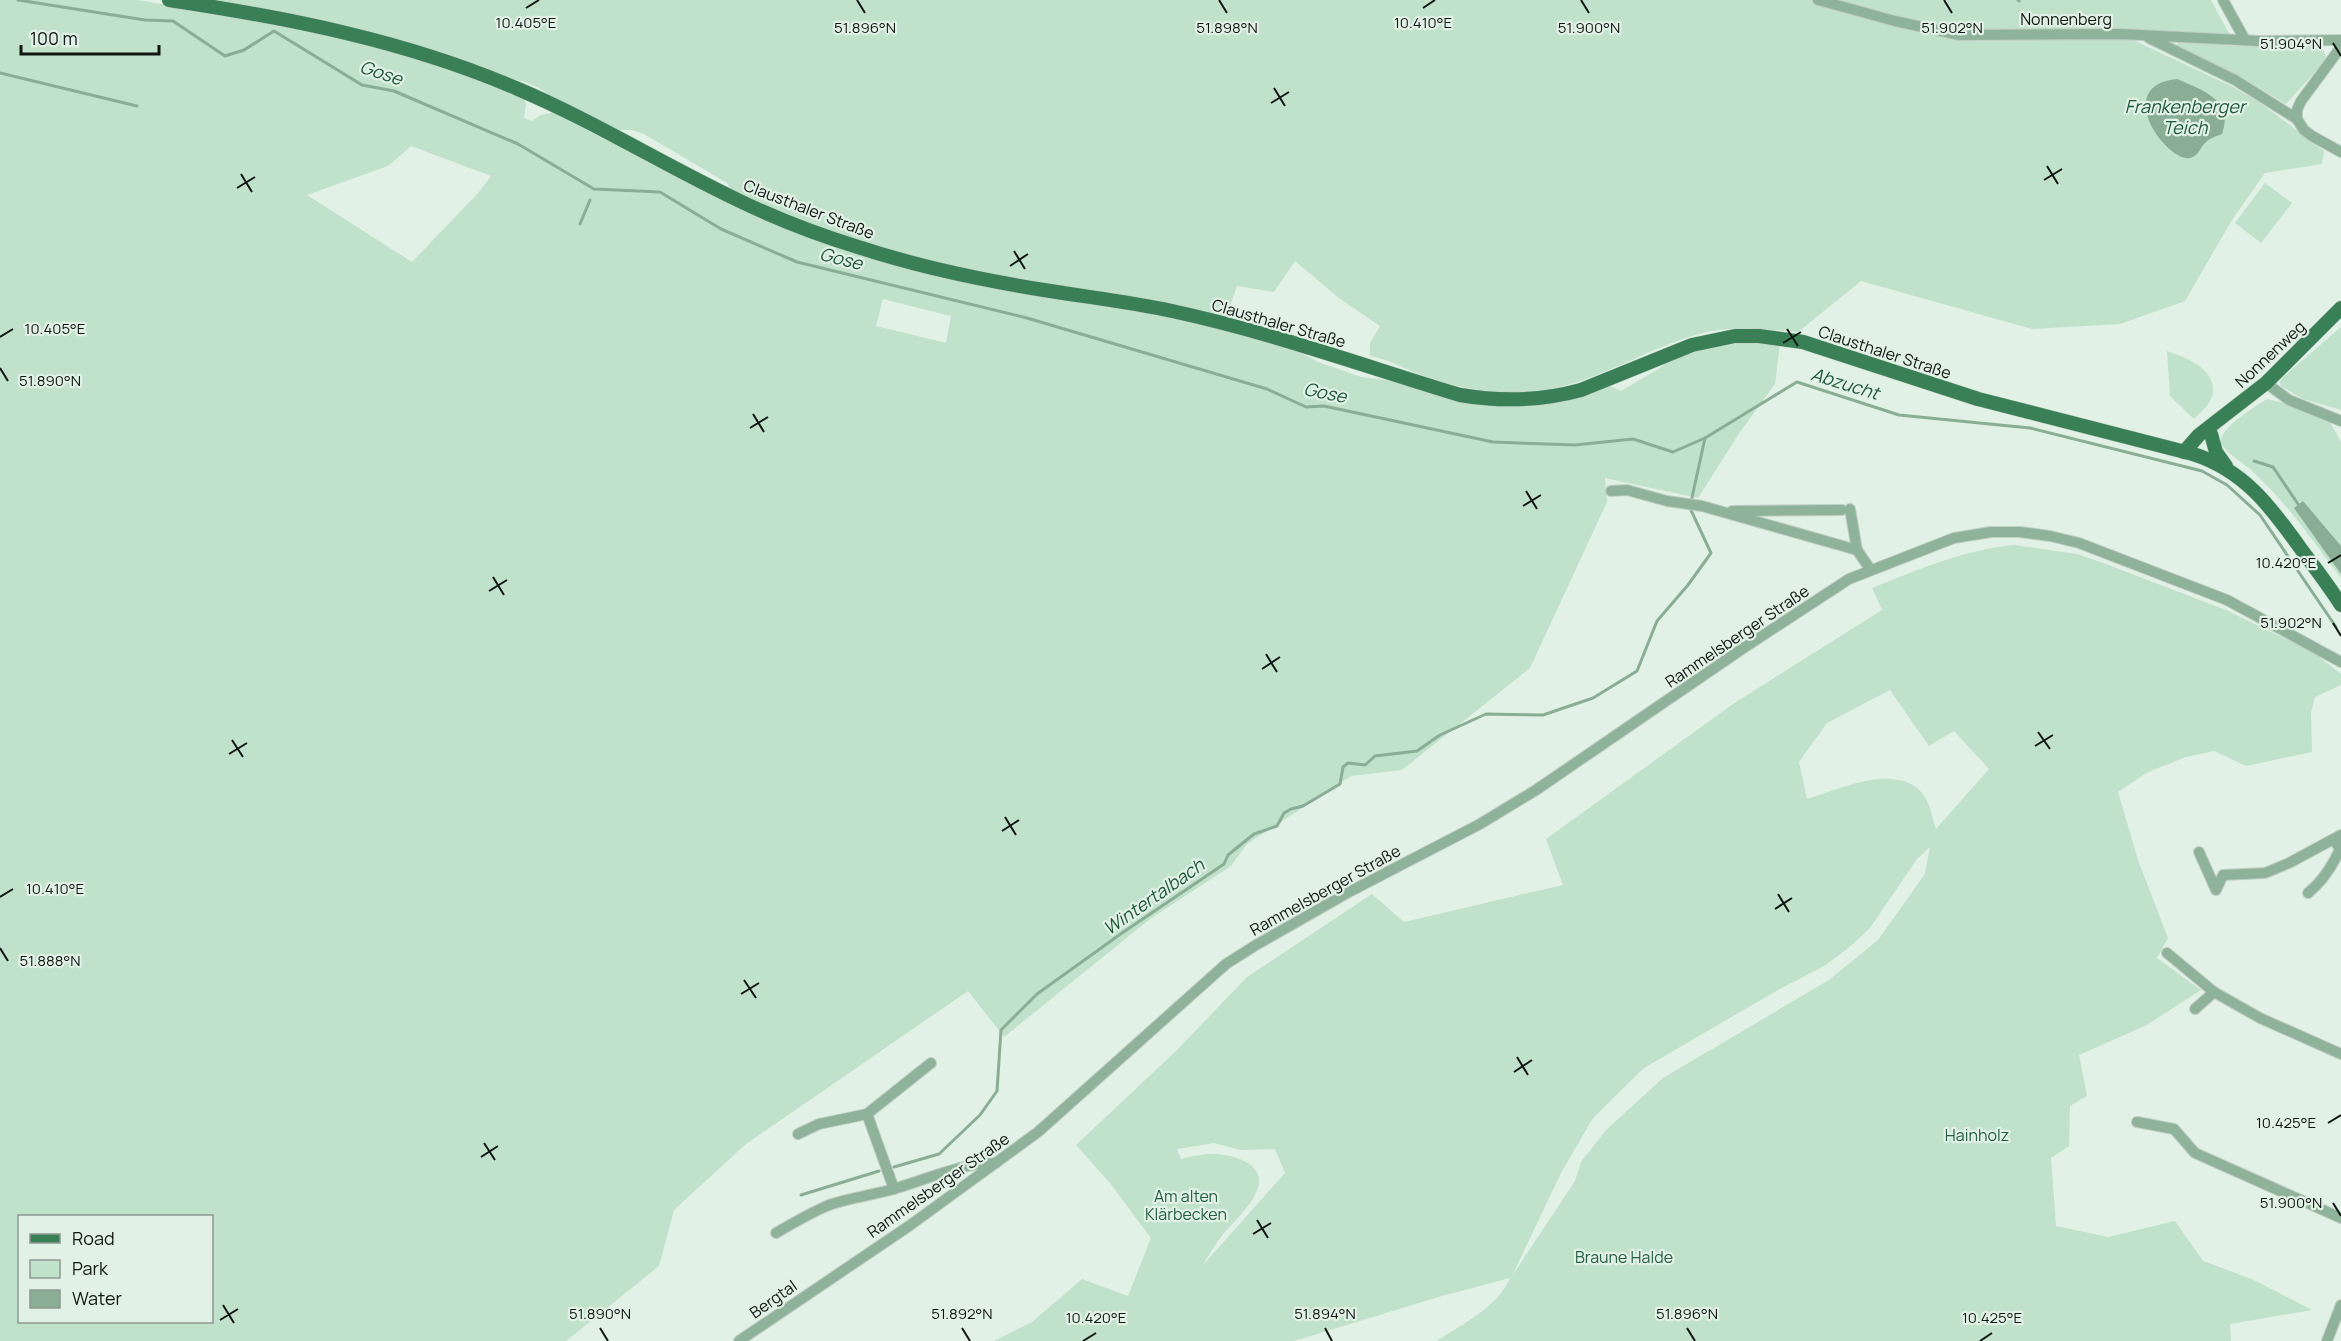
<svg xmlns="http://www.w3.org/2000/svg" width="2341" height="1341" font-family="Manrope,sans-serif">
<rect width="100%" height="100%" fill="#e2f1e6"/>
<g fill="#c0e1ca" fill-rule="evenodd">
<path d="M0 0H137L255 19 401 51 523 97 526 104 524 118 532 121 541 115 555 112 605 140 622 144 813 237 1201 324 1298 351 1318 362 1361 377 1386 380 1459 400 1489 406 1544 405 1566 400 1608 385 1621 391 1660 368 1667 361 1694 352 1747 341 1780 344 1775 384 1740 432 1698 498 1605 478 1607 502 1530 668 1402 770 1351 776 1247 844 1231 866 1150 919 1004 1037 968 991 746 1144 674 1210 659 1266 566 1341H0ZM411 146 491 176 479 192 412 262 307 195 388 166ZM883 299 951 316 946 343 876 326ZM20 1216H212V1322H20Z"/>
<path d="M204 0H2211L2231 37 2129 38 2233 87 2259 102 2324 151 2322 164 2265 173 2232 220 2185 301 2120 324 2032 329 1861 281 1798 332C1769 330 1736 325 1707 332 1650 345 1600 382 1543 390 1501 396 1456 389 1417 373 1401 367 1387 359 1370 356V343L1380 326 1340 299 1295 261 1274 292 1237 286 1226 317 1001 278 899 255 818 227 731 190 727 183 644 134 632 130H618L553 98C541 87 525 80 509 79Z"/>
<path d="M2178 41C2205 44 2231 47 2258 46 2279 45 2303 41 2323 49L2326 57 2324 62 2286 104 2247 81 2177 47Z"/>
<polygon points="2265,183 2292,203 2261,243 2235,223"/>
<polygon points="2341,327 2341,410 2303,399 2281,386 2280,382 2283,377"/>
<path d="M2167 351C2185 357 2215 368 2213 392 2213 402 2201 412 2194 419L2170 396Z"/>
<path d="M2267 399 2284 403 2330 422 2341 442V578C2311 538 2287 503 2250 469 2243 463 2220 449 2221 441 2221 427 2256 406 2267 399Z"/>
<path d="M2014 545 2077 554 2106 564 2226 610 2314 653 2341 674V685L2315 697 2311 713 2312 752 2246 766 2214 751 2186 757 2148 772 2118 792 2138 860 2168 938 2157 958 2201 990 2147 1025 2079 1055 2087 1096 2070 1106 2069 1146 2051 1158 2056 1226 2108 1237 2175 1221 2203 1261 2254 1280 2312 1310 2230 1324 2231 1341H1437C1462 1324 1498 1307 1510 1278L1442 1296 1294 1341H994L1032 1322 1082 1279 1128 1296 1151 1238 1110 1183 1076 1145 1177 1050 1247 977 1372 894 1404 922 1563 885 1546 839 1733 704 1882 610 1872 588C1920 569 1963 550 2014 545ZM1890 690 1929 746 1954 731 1989 769 1936 829C1932 818 1931 807 1925 797 1901 760 1840 789 1807 799L1799 762 1827 723ZM1930 847 1925 874 1878 940 1829 980 1663 1078 1606 1130 1581 1162 1575 1181 1512 1276 1561 1173 1593 1118 1644 1068 1778 990 1826 965 1852 945 1870 928 1917 859ZM1214 1143 1240 1150 1275 1149 1285 1173 1203 1265C1209 1254 1218 1240 1226 1231 1242 1213 1280 1179 1244 1161 1224 1151 1202 1153 1181 1159L1177 1149Z"/>
</g>
<g fill="#8aae95">
<path d="M2177 79C2202 90 2235 100 2222 134 2217 136 2210 138 2206 142 2200 147 2199 156 2190 158 2168 163 2110 86 2177 79Z"/>
<polygon points="2303,501 2341,546 2341,574 2294,508"/>
</g>
<g fill="none" stroke-linecap="round" stroke-linejoin="round">
<g stroke="#8aae95" stroke-width="3">
<polyline points="18,0 145,20 173,21 225,56 244,50 274,31 362,85 394,91 518,144 594,189 660,192 721,229 797,262 1027,318 1267,389 1306,407 1324,406 1493,442 1575,445 1633,439 1673,452 1705,438"/>
<polyline points="2018,0 2019,1"/>
<polyline points="0,73 137,106"/>
<polyline points="580,224 590,200"/>
<polyline points="2254,461 2273,467 2298,504"/>
<polyline points="1691,502 1705,438 1797,382 1899,415 2030,428 2202,471 2227,485 2260,515 2336,627"/>
<polyline points="894,1167 939,1154 980,1115 997,1091 1001,1030 1037,994 1122,933 1224,864 1228,855 1254,834 1277,826 1284,813 1291,809 1303,806 1340,784 1343,767 1348,763 1365,765 1375,756 1417,751 1440,735 1486,714 1543,715 1593,698 1637,671 1657,621 1688,585 1711,553 1690,508"/>
<polyline points="801,1195 879,1171"/>
</g>
<g stroke="#c0cec4" stroke-width="12">
<g id="minor">
<polyline points="1818,0 1895,21 1959,35 2121,34 2259,41 2341,40"/>
<polyline points="2223,0 2245,40"/>
<polyline points="2149,38 2235,80 2297,119 2304,130 2312,136 2341,152"/>
<polyline points="2297,119 2297,110 2301,101 2341,47"/>
<polyline points="2266,383 2289,400 2341,421"/>
<polyline points="1611,491 1627,490 1667,501 1702,506 1857,550 1870,569"/>
<polyline points="1850,509 1857,550"/>
<polyline points="1732,511 1842,510"/>
<polyline points="2199,852 2216,890 2223,875 2265,873 2289,863 2341,835"/>
<path d="M2308 893C2323 881 2332 867 2340 849L2334 840"/>
<polyline points="2167,953 2214,992 2260,1018 2341,1054"/>
<polyline points="2195,1009 2214,992"/>
<polyline points="2137,1122 2174,1129 2195,1153 2341,1218"/>
<polyline points="798,1134 819,1124 867,1114"/>
<polyline points="894,1189 867,1114 931,1063"/>
<path d="M776 1233C793 1223 810 1213 829 1205 851 1197 875 1195 897 1188 930 1178 962 1163 996 1163"/>
<polyline points="739,1341 909,1226 1038,1132 1226,964 1256,945 1349,892 1480,824 1536,790 1742,649 1849,579 1954,538 1991,532 2020,532 2050,536 2079,543 2227,600 2341,662"/>
<polyline points="2327,1341 2341,1305"/>
</g>
</g>
<g stroke="#c0cec4" stroke-width="15">
<g id="major">
<path d="M169 0C289 18 407 41 518 89 596 122 667 167 744 203 780 220 819 235 858 247 919 267 981 280 1044 290 1087 297 1130 302 1172 311 1270 332 1364 366 1460 395 1502 402 1541 401 1581 390L1692 345 1735 336H1759L1803 342 1978 399 2193 454C2244 470 2271 507 2301 549 2315 568 2329 586 2341 605"/>
<polyline points="2211,434 2216,452 2226,466"/>
<polyline points="2184,452 2199,435 2266,383 2341,308"/>
</g>
</g>
<use href="#minor" stroke="#8fb29a" stroke-width="10"/>
<use href="#major" stroke="#3a8056" stroke-width="14"/>
</g>
<path fill="none" stroke="#101612" stroke-width="2" d="M857 0 865 13M1219 0 1227 13M1581 0 1589 13M1944 0 1952 13M526 8 539 0M1423 8 1435 0M2333 43 2341 56M1274 88 1285 106M1271 103 1289 92M2047 166 2058 184M241 174 252 192M2044 180 2062 169M237 188 255 177M1014 251 1025 269M1010 266 1028 254M1787 329 1798 346M0 337 13 329M1783 343 1801 332M0 368 8 381M753 414 764 432M750 428 768 417M1526 491 1537 509M1523 506 1541 495M2328 563 2341 555M493 577 504 595M489 591 507 580M2333 623 2341 636M1266 654 1277 672M1262 669 1280 657M2038 732 2050 749M232 740 243 757M2035 746 2053 735M229 754 247 743M1005 817 1016 835M1002 831 1019 820M1778 894 1789 912M0 897 13 889M1775 909 1792 898M0 948 8 961M744 980 756 998M741 994 759 983M1517 1057 1528 1075M1514 1072 1532 1060M2328 1123 2341 1115M484 1143 495 1160M481 1157 498 1146M2333 1203 2341 1216M1257 1220 1268 1238M1253 1234 1271 1223M223 1305 234 1323M220 1320 238 1309M600 1328 608 1341M962 1328 970 1341M1325 1328 1332 1341M1687 1328 1695 1341M1083 1341 1096 1333M1980 1341 1992 1333"/>
<g text-anchor="middle" stroke-width="4.5" stroke-linejoin="round" paint-order="stroke">
<g font-size="16" fill="#101612" stroke="#e2f1e6">
<text x="2066" y="25">Nonnenberg</text>
<text transform="translate(809 209) rotate(21)" y="6">Clausthaler Straße</text>
<text transform="translate(1279 323) rotate(16)" y="6">Clausthaler Straße</text>
<text transform="translate(1885 352) rotate(18)" y="6">Clausthaler Straße</text>
<text transform="translate(2270 354) rotate(-43)" y="6">Nonnenweg</text>
<text transform="translate(1737 636) rotate(-34)" y="6">Rammelsberger Straße</text>
<text transform="translate(1325 890) rotate(-29)" y="6">Rammelsberger Straße</text>
<text transform="translate(938 1185) rotate(-35)" y="6">Rammelsberger Straße</text>
<text transform="translate(773 1299) rotate(-35)" y="6">Bergtal</text>
</g>
<g font-size="16" fill="#26613f" stroke="#e2f1e6">
<text x="1977" y="1141">Hainholz</text>
<text x="1186" y="1202">Am alten<tspan x="1186" dy="18">Klärbecken</tspan></text>
<text x="1624" y="1263">Braune Halde</text>
</g>
<g font-size="18" font-style="italic" fill="#1d5837" stroke="#e2f1e6">
<text transform="translate(381 73) rotate(18)" y="6">Gose</text>
<text x="2185" y="113">Frankenberger<tspan x="2185" dy="21">Teich</tspan></text>
<text transform="translate(841 259) rotate(14)" y="6">Gose</text>
<text transform="translate(1845 384) rotate(17)" y="6">Abzucht</text>
<text transform="translate(1325 393) rotate(11)" y="6">Gose</text>
<text transform="translate(1154 897) rotate(-35)" y="6">Wintertalbach</text>
</g>
</g>
<g font-size="15" text-anchor="middle" fill="#101612" stroke="#e2f1e6" stroke-width="4.5" stroke-linejoin="round" paint-order="stroke">
<text x="526" y="28">10.405°E</text>
<text x="1423" y="28">10.410°E</text>
<text x="865" y="33">51.896°N</text>
<text x="1227" y="33">51.898°N</text>
<text x="1589" y="33">51.900°N</text>
<text x="1952" y="33">51.902°N</text>
<text x="2291" y="49">51.904°N</text>
<text x="55" y="334">10.405°E</text>
<text x="50" y="386">51.890°N</text>
<text x="2286" y="568">10.420°E</text>
<text x="2291" y="628">51.902°N</text>
<text x="55" y="894">10.410°E</text>
<text x="50" y="966">51.888°N</text>
<text x="2286" y="1128">10.425°E</text>
<text x="2291" y="1208">51.900°N</text>
<text x="600" y="1319">51.890°N</text>
<text x="962" y="1319">51.892°N</text>
<text x="1325" y="1319">51.894°N</text>
<text x="1687" y="1319">51.896°N</text>
<text x="1096" y="1323">10.420°E</text>
<text x="1992" y="1323">10.425°E</text>
</g>
<rect x="18" y="1215" width="195" height="108" fill="#e2f1e6" stroke="#8e9991" stroke-width="1.5"/>
<rect x="30" y="1234" width="30" height="9" fill="#3a8056" stroke="#8e9991" stroke-width="1.5"/>
<text x="72" y="1245" font-size="18" fill="#101612">Road</text>
<rect x="30" y="1260" width="30" height="18" fill="#c0e1ca" stroke="#8e9991" stroke-width="1.5"/>
<text x="72" y="1275" font-size="18" fill="#101612">Park</text>
<rect x="30" y="1290" width="30" height="18" fill="#8aae95" stroke="#8e9991" stroke-width="1.5"/>
<text x="72" y="1305" font-size="18" fill="#101612">Water</text>
<path d="M21 45v9h138v-9" fill="none" stroke="#101612" stroke-width="3"/>
<text x="30" y="45" font-size="18" fill="#101612" stroke="#e2f1e6" stroke-width="4.5" paint-order="stroke">100 m</text>
</svg>
